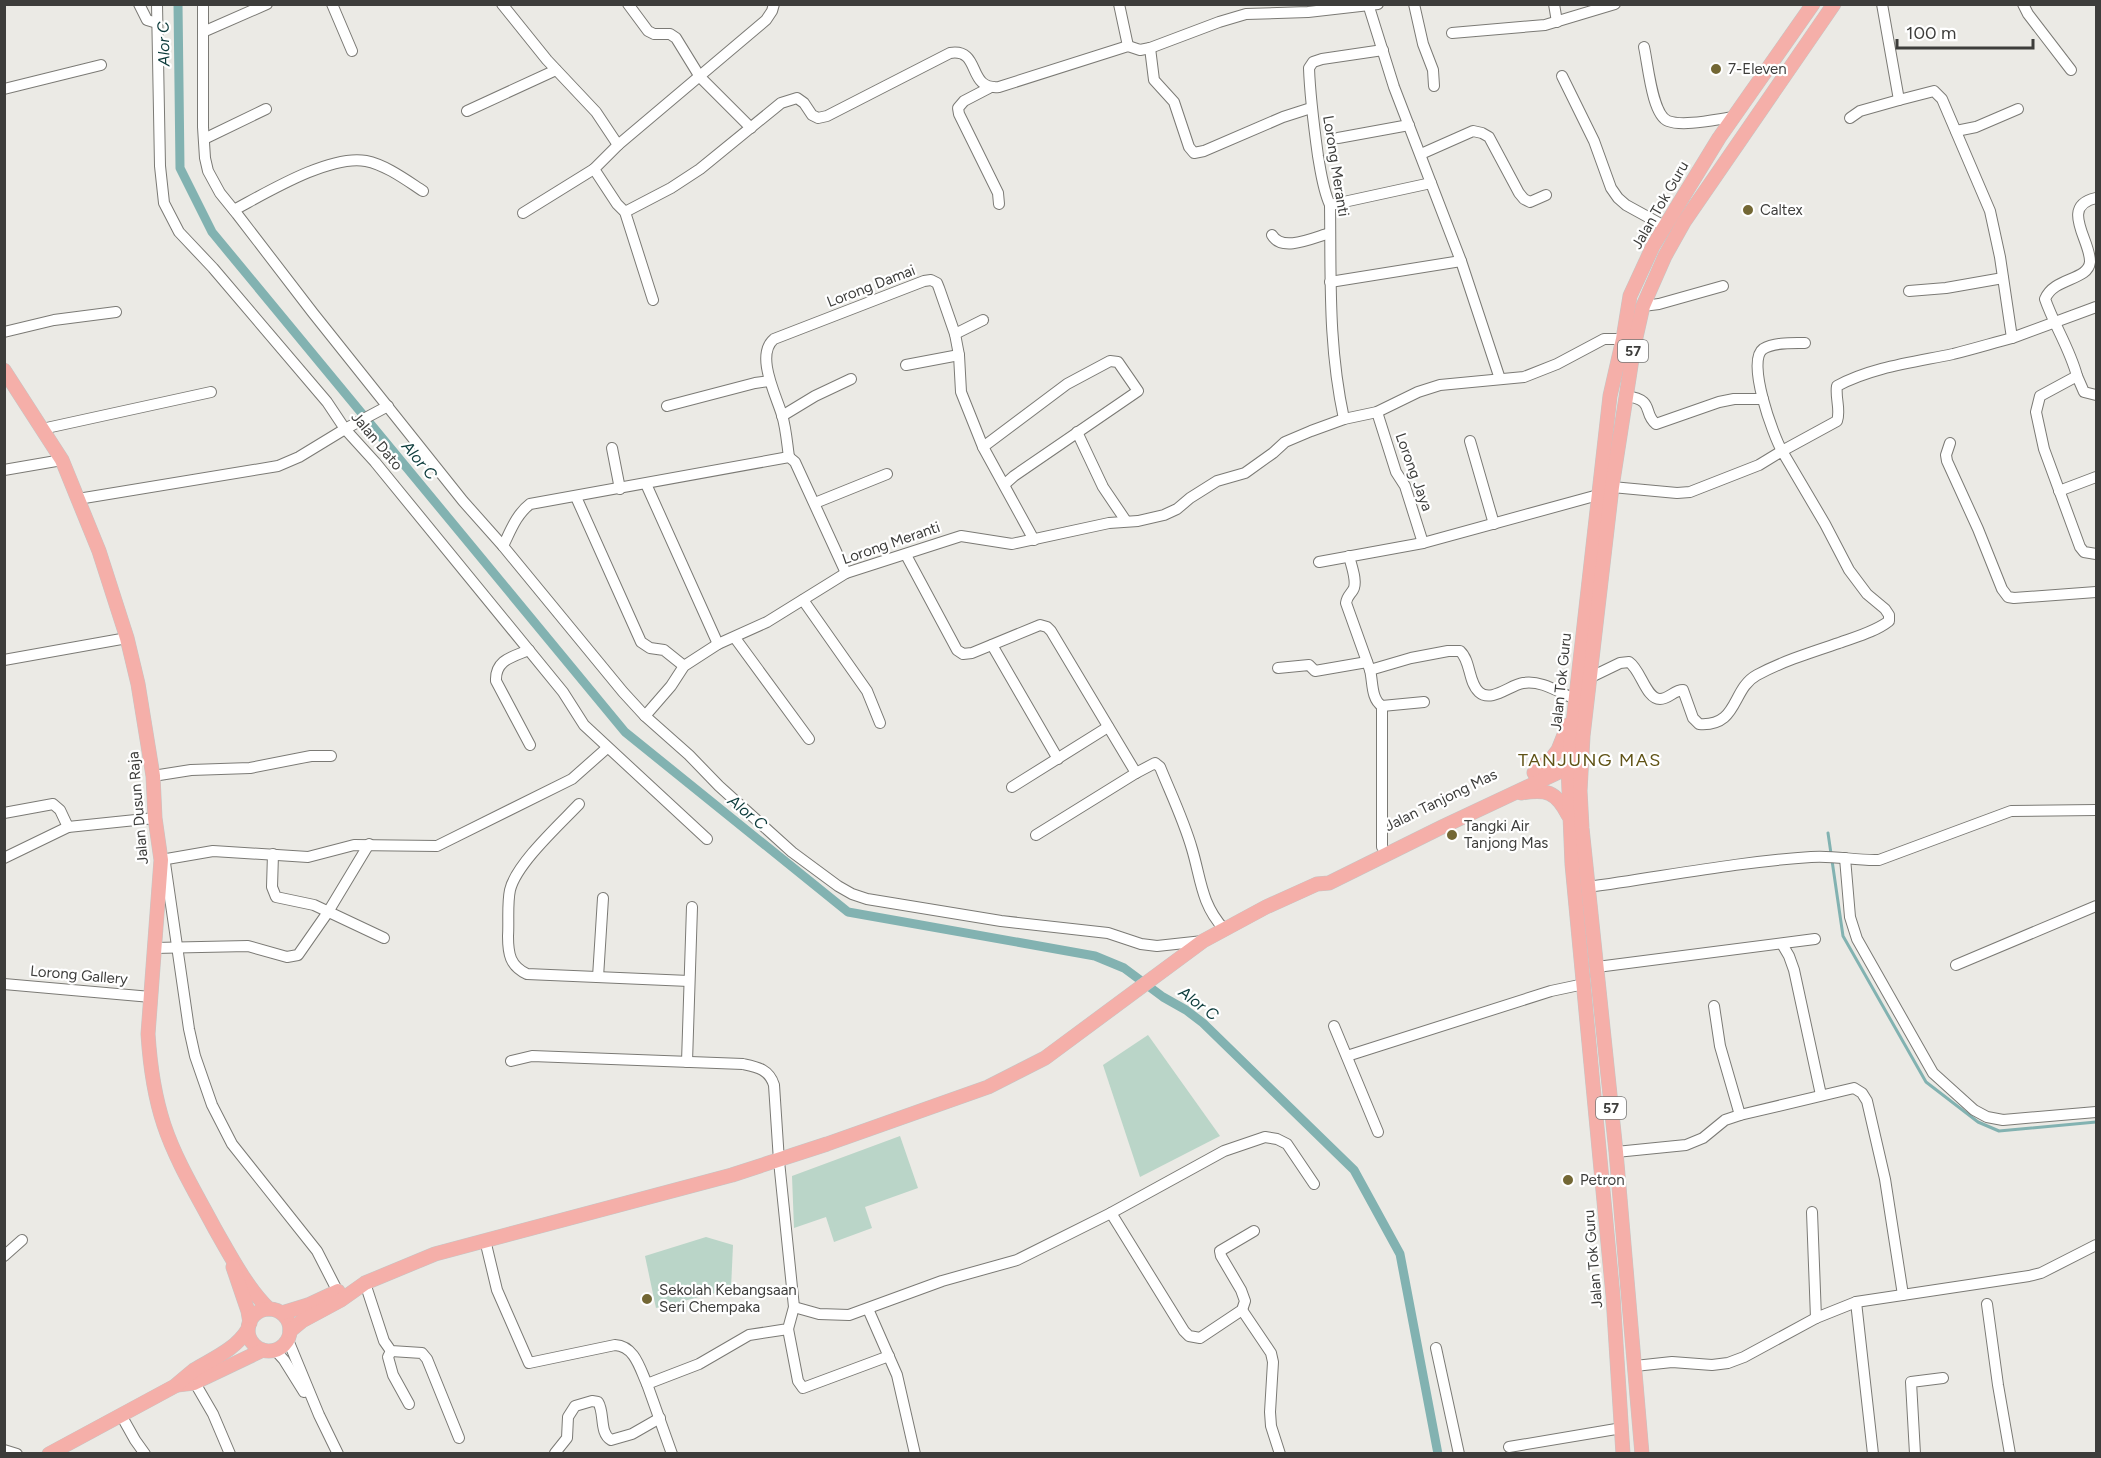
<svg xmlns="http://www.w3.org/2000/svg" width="2101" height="1458" font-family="Figtree,sans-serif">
<rect width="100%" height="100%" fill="#ebeae5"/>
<g fill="#bad5c8">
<polygon points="1148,1035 1220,1136 1140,1177 1103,1065"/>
<polygon points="900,1136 918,1188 865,1207 872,1228 834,1242 826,1217 794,1228 792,1176"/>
<polygon points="706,1237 733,1245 731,1289 656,1308 645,1256"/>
</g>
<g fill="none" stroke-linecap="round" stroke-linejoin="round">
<polyline stroke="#82b2b1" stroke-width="3" points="1828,833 1843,936 1926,1082 1978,1122 1999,1131 2096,1122"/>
<polyline stroke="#82b2b1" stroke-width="9" points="178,4 180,168 212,232 625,732 848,912 1095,956 1124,968 1163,997 1186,1010 1203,1023 1354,1170 1400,1254 1438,1454"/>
<g stroke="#7b7a75" stroke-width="12">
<g id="minor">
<polyline points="139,4 147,20 157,23"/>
<polyline points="157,4 160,166 164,203 179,232 213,268 327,402 345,429 375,462 563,692 584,725 707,839"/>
<polyline points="203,4 203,127 205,158 208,171 220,193 237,214 313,313 463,501 503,546 623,692 645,716 689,755 719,786 792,852 838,886 852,894 867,899 1001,921 1108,933 1141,944 1157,946 1203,941"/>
<polyline points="332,4 352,51"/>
<polyline points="502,4 547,60 596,112 618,145 594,169 617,204 625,212 653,300"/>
<polyline points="628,4 648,31 654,34 670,34 676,38 700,77 751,128"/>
<polyline points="1119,4 1128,46"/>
<polyline points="1414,4 1423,44 1433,70 1434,86"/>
<polyline points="1554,4 1557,22"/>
<polyline points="1882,4 1899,100 1934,91 1942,99 1990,211 2000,257 2012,338 2096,307"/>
<polyline points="2023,4 2028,14 2071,70"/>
<polyline points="1369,7 1394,87 1461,261 1500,379"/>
<polyline points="203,32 267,4"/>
<polyline points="1452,33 1545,25 1615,4"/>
<path d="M1644 47C1648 64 1652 115 1668 121 1684 127 1717 119 1734 117"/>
<polyline points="1150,48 1154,80 1174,102 1189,147 1194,153 1204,151 1283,117 1311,108"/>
<polyline points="1562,76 1594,141 1611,188 1618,198 1626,205 1666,227"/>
<polyline points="989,88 964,101 958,108 959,114 998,193 999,204"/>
<polyline points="4,89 101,65"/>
<polyline points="467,111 556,70"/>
<polyline points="1850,118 1860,111 1899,100"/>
<polyline points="1956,131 1976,127 2018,109"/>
<polyline points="1338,138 1409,125"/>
<polyline points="204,139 266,109"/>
<polyline points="618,145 766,20 772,11 774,4"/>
<polyline points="1421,154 1473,131 1482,133 1489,137 1519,193 1524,199 1530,202 1546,195"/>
<path d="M2096 198C2059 206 2091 241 2090 262 2088 281 2054 277 2045 299 2054 325 2070 349 2077 376L2040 396 2036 412 2044 449 2080 547 2084 552 2096 554"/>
<polyline points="1330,205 1431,183"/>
<path d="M234 210C266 193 330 154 366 161 386 165 406 180 423 191"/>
<path d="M625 212 671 188 700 169 781 103 797 98 804 103 812 115 818 118 827 116 950 53C982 48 966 90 999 87L1128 46 1140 50 1150 48 1219 22 1246 14 1308 12 1378 4"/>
<polyline points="523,213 594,169"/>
<path d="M1272 235C1282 253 1315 237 1330 233"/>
<polyline points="1330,282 1461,261"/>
<polyline points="1909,291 1946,288 2003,278"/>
<polyline points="1643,306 1659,304 1723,286"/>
<polyline points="4,332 54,320 116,312"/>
<polyline points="955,334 983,320"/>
<path d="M1805 343C1793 343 1774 342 1763 349 1746 361 1773 435 1782 451L1837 421C1841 410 1835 398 1837 386 1872 367 1915 362 1953 354 1973 349 1993 343 2012 338"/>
<polyline points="906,365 959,355"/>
<polyline points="2077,376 2084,392 2096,395"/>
<path d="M1626 396C1656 400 1642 413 1656 424L1719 402 1734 399H1763"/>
<polyline points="667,406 755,383 769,381"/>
<polyline points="1377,412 1396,472 1405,486 1423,543"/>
<polyline points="782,416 815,396 851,379"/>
<path d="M1344 419C1328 345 1331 280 1330 205 1323 190 1321 173 1318 156 1314 127 1310 98 1309 68L1313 62 1322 59 1383 50"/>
<polyline points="42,429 211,392"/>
<polyline points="1077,432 1103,487 1126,521"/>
<polyline points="1470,441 1494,524"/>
<polyline points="1950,443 1946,455 1947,461 1978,529 2002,589 2008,597 2014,598 2096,592"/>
<polyline points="983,447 1067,384 1110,361 1118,362 1138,391 1014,476 1005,484"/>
<polyline points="612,448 620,489"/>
<path d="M789 457C787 443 786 428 782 415 776 395 755 355 774 339L924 281 931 280 937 283 939 288 955 334 959 355 961 392 983 447 1034 540"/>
<polyline points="4,470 62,460"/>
<polyline points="646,484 718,644"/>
<polyline points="2059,491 2096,477"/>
<polyline points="576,497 641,642 650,648 664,650 684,666"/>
<polyline points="78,499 278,466 299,457 345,429 388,406"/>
<polyline points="815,503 887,474"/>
<path d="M503 546C511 530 516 515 530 504L789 457 795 462 846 573"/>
<polyline points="906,555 957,650 963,654 972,653 1040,625 1047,627 1051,631 1136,773"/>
<path d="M1349 556C1351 565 1358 582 1353 590 1350 595 1347 596 1346 603L1370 670"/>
<polyline points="1319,562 1423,543 1598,495"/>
<polyline points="803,600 867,691 880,723"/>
<polyline points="735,638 809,739"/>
<polyline points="992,645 1058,759"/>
<path d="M529 650C512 657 495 660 496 681L530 745"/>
<polyline points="4,660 127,638"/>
<polyline points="1278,668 1309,665 1315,671 1367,662"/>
<path d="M1589 678 1620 663 1629 662C1641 670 1646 699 1660 699 1669 699 1674 690 1683 690L1693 718 1699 724C1739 727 1731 689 1757 675 1783 661 1812 652 1839 643 1855 637 1875 632 1889 621V615L1885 609 1867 594 1849 570 1825 524 1782 451 1759 465 1690 492 1677 493 1612 487"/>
<path d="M1424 702 1382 706C1371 699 1373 682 1370 670L1411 658 1448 651H1460C1471 661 1468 682 1479 692 1491 703 1510 685 1523 683 1542 680 1558 692 1575 699"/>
<polyline points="1382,706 1382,847"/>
<polyline points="645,716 671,686 684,666 718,644 767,622 846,573 961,536 1012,544 1109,523 1138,521 1164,515 1177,509 1190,498 1217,481 1245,473 1273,453 1285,442 1311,431 1344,419 1377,412 1418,392 1440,385 1524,377 1557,364 1604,339 1623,339"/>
<polyline points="153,776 191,770 250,768 311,756 331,756"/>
<polyline points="1012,787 1108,727"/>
<path d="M579 804C560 824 516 864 510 890 507 904 509 922 508 936 508 954 510 966 527 974L689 981"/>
<polyline points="4,813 53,804 60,810 68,827"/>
<path d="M1036 835 1136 773 1155 763 1160 767C1171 794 1184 821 1192 849 1201 879 1201 904 1224 929"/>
<polyline points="273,854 272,887 276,897 314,905 384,938"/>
<polyline points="4,858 68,827 155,818"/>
<polyline points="1845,858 1850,917 1857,939 1933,1073 1974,1110 1987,1117 2003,1120 2096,1112"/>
<polyline points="161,860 213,851 308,857 354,845 437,846 572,779 607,748"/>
<polyline points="165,863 189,1029 195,1056 212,1105 232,1144 317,1251 338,1292"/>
<path d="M1588 887C1662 877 1736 862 1811 857 1834 855 1856 861 1879 860L2011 811 2096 810"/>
<polyline points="1782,944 1789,956 1794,970 1821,1095"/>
<polyline points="154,948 248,946 287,957 298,955 328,912 369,844"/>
<polyline points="1956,965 2096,906"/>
<polyline points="1597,967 1815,939"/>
<polyline points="598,977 603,898"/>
<polyline points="4,984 151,997"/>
<polyline points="1714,1006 1720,1046 1740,1115"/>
<polyline points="1334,1026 1378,1132"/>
<polyline points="1347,1056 1551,991 1584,984"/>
<polyline points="687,1062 692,907"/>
<polyline points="1616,1152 1686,1145 1703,1138 1725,1120 1740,1115 1854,1088 1862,1093 1867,1101 1885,1179 1903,1295"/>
<polyline points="1812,1212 1816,1318"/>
<polyline points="1111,1213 1184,1331 1189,1336 1200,1338 1242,1310 1245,1301 1241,1290 1221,1256 1220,1251 1254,1231"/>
<path d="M485 1240 497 1290 529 1363 615 1345C635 1346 640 1369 647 1384L699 1364 749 1335 788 1329 794 1307 779 1161 774 1085C769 1069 757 1067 743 1064L532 1056 511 1061"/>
<polyline points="4,1256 22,1240"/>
<polyline points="365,1283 384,1341 391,1351 422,1353 427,1359 459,1438"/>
<polyline points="1856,1302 1873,1454"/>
<polyline points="1987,1304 1998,1385 2010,1454"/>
<polyline points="794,1307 819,1314 849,1315 942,1281 1017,1260 1111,1213 1224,1151 1265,1137 1277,1139 1287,1144 1314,1184"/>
<polyline points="868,1309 897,1375 915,1454"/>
<polyline points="1242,1310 1271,1353 1273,1362 1270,1412 1271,1426 1280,1454"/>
<polyline points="788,1329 798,1381 803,1388 889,1356"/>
<polyline points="288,1340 319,1415 338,1454"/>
<polyline points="1436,1348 1459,1454"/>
<polyline points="275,1350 284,1360 304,1392"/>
<polyline points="391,1351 388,1357 393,1375 409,1404"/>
<polyline points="1635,1366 1672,1362 1712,1365 1728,1363 1744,1357 1816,1318 1856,1302 2029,1276 2041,1273 2096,1245"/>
<polyline points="195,1383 213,1414 230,1454"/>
<polyline points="647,1384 672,1454"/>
<polyline points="121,1415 135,1440 145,1454"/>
<polyline points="1509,1447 1622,1428"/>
<polyline points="4,1450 17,1454"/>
<path d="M555 1453 567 1438 568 1417 575 1406 592 1401 598 1402C605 1413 599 1433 611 1440L632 1434 660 1418"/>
<polyline points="1915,1454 1911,1382 1943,1378"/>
</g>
</g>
<g stroke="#c5c5c4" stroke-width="15">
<g id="major">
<path d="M4 370 62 460 99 551 127 638 138 684 153 776 155 818 161 860 148 1034C150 1065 154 1095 164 1125 176 1161 197 1195 215 1229 230 1255 247 1288 269 1309"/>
<polyline points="1534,773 1552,758 1558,750 1568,725"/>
<path d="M1521 793C1546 789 1556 791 1568 815"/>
<polyline points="233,1267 248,1311 250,1323"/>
<circle cx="269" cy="1330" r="21"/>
<polyline points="282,1313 308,1305 338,1291"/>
<polyline points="290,1331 302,1321 341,1300 365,1283 435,1254 732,1175 827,1144 988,1087 1045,1058 1203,941 1266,907 1317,884 1329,883 1442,827 1576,764"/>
<polyline points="177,1385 194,1383 263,1350"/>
<path d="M49 1454 175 1386C182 1380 188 1375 194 1370 214 1358 236 1349 248 1329"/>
<polyline points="1623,1454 1613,1296 1572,864 1568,767 1610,396 1623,339 1630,296 1653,246 1719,138 1813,4"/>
<polyline points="1642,1454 1616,1152 1582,828 1580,791 1583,736 1612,487 1634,346 1643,306 1665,256 1684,222 1834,4"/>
</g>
</g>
<use href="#minor" stroke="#fff" stroke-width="10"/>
<use href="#major" stroke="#f5afa9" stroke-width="14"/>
</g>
<g fill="#736734" stroke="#fff" stroke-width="2">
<circle cx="1716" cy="69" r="6"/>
<circle cx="1748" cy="210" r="6"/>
<circle cx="1452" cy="835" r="6"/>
<circle cx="1568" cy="1180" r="6"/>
<circle cx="647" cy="1299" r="6"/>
</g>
<g text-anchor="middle" stroke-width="4.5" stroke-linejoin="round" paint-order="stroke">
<g fill="#fff" stroke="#777776" stroke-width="1.5">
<rect x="1618" y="340" width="30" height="22" rx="4.5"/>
<rect x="1596" y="1097" width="30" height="22" rx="4.5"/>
</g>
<g font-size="14" font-weight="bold" fill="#3d3d3b">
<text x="1633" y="356">57</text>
<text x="1611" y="1113">57</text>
</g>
<g font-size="15" fill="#3d3d3b" stroke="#fff" text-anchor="start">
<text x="1728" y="74">7-Eleven</text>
<text x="1760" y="215">Caltex</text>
<text x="1464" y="831">Tangki Air<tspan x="1464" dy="17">Tanjong Mas</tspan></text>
<text x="1580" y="1185">Petron</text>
<text x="659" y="1295">Sekolah Kebangsaan<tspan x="659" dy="17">Seri Chempaka</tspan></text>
</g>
<g font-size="15" fill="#3d3d3b" stroke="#fff">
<text transform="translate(1336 166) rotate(81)" y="5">Lorong Meranti</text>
<text transform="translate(1660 205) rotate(-60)" y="5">Jalan Tok Guru</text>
<text transform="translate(871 286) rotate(-21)" y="5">Lorong Damai</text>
<text transform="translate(377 441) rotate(50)" y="5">Jalan Dato</text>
<text transform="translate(1414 472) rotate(70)" y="5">Lorong Jaya</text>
<text transform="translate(891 543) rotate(-19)" y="5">Lorong Meranti</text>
<text transform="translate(1561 682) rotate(-84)" y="5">Jalan Tok Guru</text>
<text transform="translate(1441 800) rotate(-26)" y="5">Jalan Tanjong Mas</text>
<text transform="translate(138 808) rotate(-95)" y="5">Jalan Dusun Raja</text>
<text transform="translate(79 975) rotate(5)" y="5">Lorong Gallery</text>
<text transform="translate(1593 1259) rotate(-95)" y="5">Jalan Tok Guru</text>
</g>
<g font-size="16" font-style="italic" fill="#0c3b3b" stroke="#fff">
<text transform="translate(163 44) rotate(-91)" y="6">Alor C</text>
<text transform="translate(420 460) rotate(50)" y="6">Alor C</text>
<text transform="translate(748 812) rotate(39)" y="6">Alor C</text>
<text transform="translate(1199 1003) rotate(37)" y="6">Alor C</text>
</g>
<g font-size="18" letter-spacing="1.5" fill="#605316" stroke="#fff">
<text x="1590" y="766">TANJUNG MAS</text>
</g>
</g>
<rect width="2101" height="1458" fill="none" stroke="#3d3d3b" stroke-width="12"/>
<path d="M1897 39v9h136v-9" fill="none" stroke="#3d3d3b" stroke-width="3"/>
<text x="1906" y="39" font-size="18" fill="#3d3d3b" stroke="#ffffff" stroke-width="4.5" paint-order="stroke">100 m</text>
</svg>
